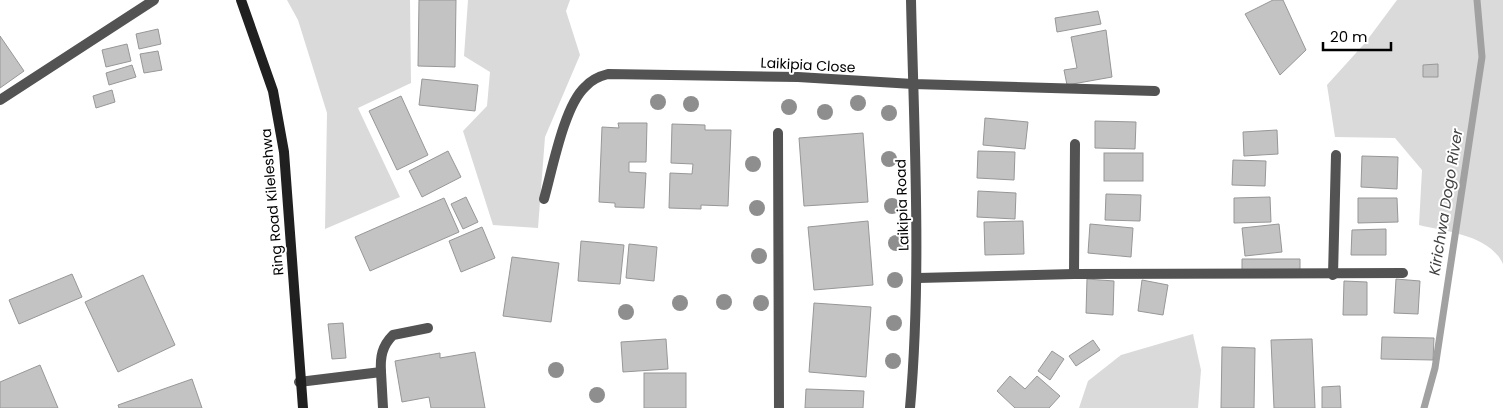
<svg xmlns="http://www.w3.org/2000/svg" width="1503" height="408" font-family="Poppins,sans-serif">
<rect width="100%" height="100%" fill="#fff"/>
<g fill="#dadada">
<polygon points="287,0 410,0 411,83 358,108 400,197 325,229 327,113 298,20"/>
<polygon points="468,0 570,0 566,11 580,55 545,137 538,228 493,225 463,131 487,106 490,72 464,56"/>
<path d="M1397 0H1503V264C1490 235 1447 232 1419 225L1422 170 1395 138 1335 137 1327 85 1365 43Z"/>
<polygon points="1193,334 1201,370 1198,408 1079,408 1088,381 1121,355"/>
</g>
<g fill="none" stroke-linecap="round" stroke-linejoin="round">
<polyline stroke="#a1a1a1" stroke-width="7" points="1424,408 1435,368 1482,57 1477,0"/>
</g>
<g fill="#c3c3c3" stroke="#979797">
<polygon points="419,0 456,0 455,67 418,66"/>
<polygon points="1273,0 1283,0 1306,50 1280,75 1245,14"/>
<polygon points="1098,11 1101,24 1057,32 1055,18"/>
<polygon points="158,29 161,44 139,49 136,34"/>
<polygon points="1106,30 1112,77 1067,85 1064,70 1077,68 1071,37"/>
<polygon points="0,36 24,71 0,88"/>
<polygon points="127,44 131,61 106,67 102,50"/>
<polygon points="158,51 162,70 144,73 140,54"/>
<polygon points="1438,64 1438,77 1423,77 1423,65"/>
<polygon points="132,65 136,77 109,85 106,73"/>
<polygon points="422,79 478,85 475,111 419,105"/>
<polygon points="112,90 115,102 96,108 93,96"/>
<polygon points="401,96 428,155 397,170 369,111"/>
<polygon points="985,118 1028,122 1025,149 983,145"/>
<polygon points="1095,121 1136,122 1135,149 1095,148"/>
<polygon points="618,123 647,123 646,162 629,162 629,172 646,173 644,208 615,207 615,203 599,202 602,127 619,128"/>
<polygon points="672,124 705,125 705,130 731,130 728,206 701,205 701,209 669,208 670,173 692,174 693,164 671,163"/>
<polygon points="1277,130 1278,154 1244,156 1243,132"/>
<polygon points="863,133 868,202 804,206 799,138"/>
<polygon points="448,151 461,177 422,197 409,171"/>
<polygon points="978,151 1015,152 1014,180 977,178"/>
<rect x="1104" y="153" width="39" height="28"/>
<polygon points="1362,156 1398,157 1397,189 1361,187"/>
<polygon points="1233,160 1266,161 1265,186 1232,185"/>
<polygon points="978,191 1016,193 1015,219 977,217"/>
<polygon points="1106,194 1141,195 1140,221 1105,220"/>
<polygon points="466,197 478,222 463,229 451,204"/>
<polygon points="1270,197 1271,222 1234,223 1234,198"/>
<polygon points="444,198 459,232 370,271 355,237"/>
<polygon points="1358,198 1397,198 1398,222 1358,223"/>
<polygon points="868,221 873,285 814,290 808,227"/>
<polygon points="1023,221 1024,254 985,255 984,222"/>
<polygon points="1090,224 1133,228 1131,257 1088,253"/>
<polygon points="1279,224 1282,252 1245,256 1242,228"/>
<polygon points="482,227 495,258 461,272 449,241"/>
<polygon points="1386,229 1386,255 1351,255 1352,230"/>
<polygon points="581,241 624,245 620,284 578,281"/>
<polygon points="629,244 657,247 654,281 626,278"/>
<polygon points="512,257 559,263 551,322 503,316"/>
<polygon points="1242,259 1300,259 1300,273 1242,274"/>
<polygon points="72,274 82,297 19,324 9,300"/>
<polygon points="143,275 175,345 118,372 85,302"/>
<polygon points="1087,279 1114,281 1113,315 1086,313"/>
<polygon points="1396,279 1420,281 1418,314 1394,313"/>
<polygon points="1142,280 1168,285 1163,315 1138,311"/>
<polygon points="1344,281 1367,282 1367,315 1343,315"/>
<polygon points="814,303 871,307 866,377 809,372"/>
<polygon points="343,323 346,358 332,359 328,324"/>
<polygon points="1382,337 1434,338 1433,360 1381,359"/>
<polygon points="666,339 668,369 623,372 621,342"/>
<polygon points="1312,339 1315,408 1274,408 1271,340"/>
<polygon points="1093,340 1100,350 1076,366 1069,356"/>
<polygon points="1222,347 1255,348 1254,408 1221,408"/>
<polygon points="1052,351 1064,359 1050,380 1038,371"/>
<polygon points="475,352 485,408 431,408 429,397 402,402 395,361 440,353 440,358"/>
<polygon points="40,365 58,408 0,408 0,382"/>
<rect x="644" y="373" width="42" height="35"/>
<polygon points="1010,376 1025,389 1037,376 1060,396 1049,408 1015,408 997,391"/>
<polygon points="192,379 202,408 119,408 118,405"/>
<polygon points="1340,386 1341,408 1322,408 1322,387"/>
<polygon points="806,389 864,391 863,408 805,408"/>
</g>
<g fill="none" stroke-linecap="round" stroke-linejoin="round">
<g stroke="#535353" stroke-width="10">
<path d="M381 372C380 357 382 346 393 335L428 328"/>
<polyline points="299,382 381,372 383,408"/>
</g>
<g stroke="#535353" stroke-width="10">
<polyline points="0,100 154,0"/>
<polyline points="778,133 779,408"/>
<path d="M544 199C552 171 564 106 585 87 591 80 600 76 608 74L798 77 913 84 1155 91"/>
<polyline points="1074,274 1075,144"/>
<polyline points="1333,275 1336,155"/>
<polyline points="918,278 1074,274 1403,273"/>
<path d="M910 408C922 272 914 136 911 0"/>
</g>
<polyline stroke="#202020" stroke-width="10" points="241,0 273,91 284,152 303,408"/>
</g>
<g fill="#8e8e8e">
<circle cx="658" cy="102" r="8"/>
<circle cx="858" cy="103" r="8"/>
<circle cx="691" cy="104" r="8"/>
<circle cx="789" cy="107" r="8"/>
<circle cx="825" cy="112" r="8"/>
<circle cx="889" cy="113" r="8"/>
<circle cx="889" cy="159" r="8"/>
<circle cx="753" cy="164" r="8"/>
<circle cx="892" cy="206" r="8"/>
<circle cx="757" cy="208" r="8"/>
<circle cx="896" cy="243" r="8"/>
<circle cx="759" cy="256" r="8"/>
<circle cx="895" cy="280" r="8"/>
<circle cx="724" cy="302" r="8"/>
<circle cx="680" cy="303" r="8"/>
<circle cx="761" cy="303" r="8"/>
<circle cx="626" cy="312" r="8"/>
<circle cx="894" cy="323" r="8"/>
<circle cx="893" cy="361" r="8"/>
<circle cx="556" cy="370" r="8"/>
<circle cx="597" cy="395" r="8"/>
</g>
<g text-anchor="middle" stroke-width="4" stroke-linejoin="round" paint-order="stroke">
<g font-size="14" fill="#000" stroke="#fff">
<text transform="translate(808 65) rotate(3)" y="5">Laikipia Close</text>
<text transform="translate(272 202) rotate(-95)" y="5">Ring Road Kileleshwa</text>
<text transform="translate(902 205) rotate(-92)" y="5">Laikipia Road</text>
</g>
<g font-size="15" font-style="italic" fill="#424242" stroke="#fff">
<text transform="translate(1446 202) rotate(-81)" y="5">Kirichwa Dogo River</text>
</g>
</g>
<path d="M1323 42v8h68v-8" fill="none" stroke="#000000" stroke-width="2.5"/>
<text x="1330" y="42" font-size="15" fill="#000000" stroke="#ffffff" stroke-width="4" paint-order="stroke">20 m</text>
</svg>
